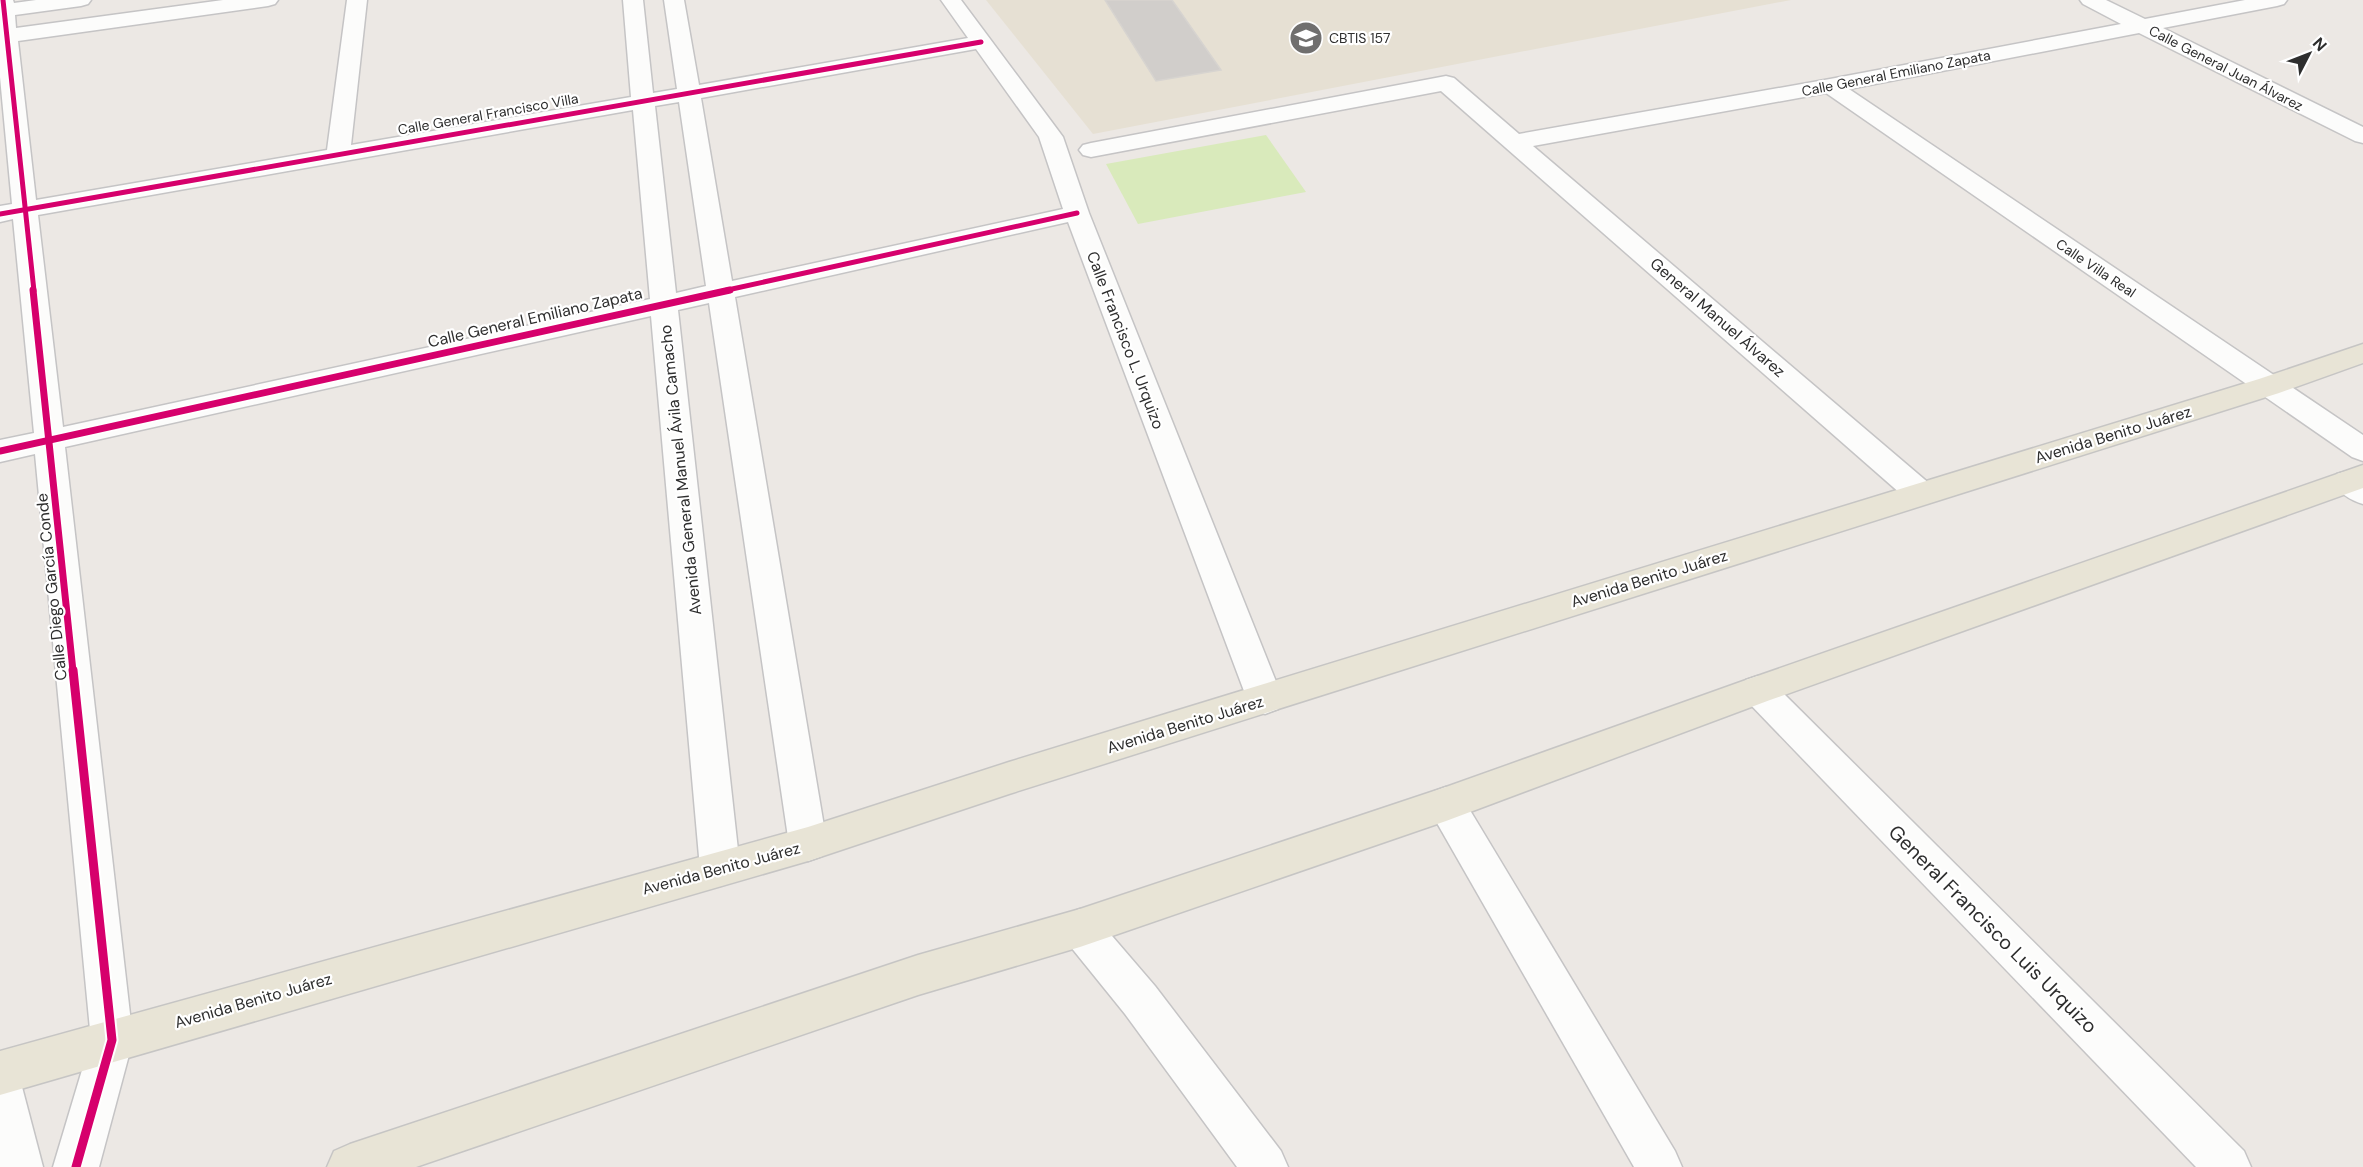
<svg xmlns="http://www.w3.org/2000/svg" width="2363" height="1167" font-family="'DM Sans',sans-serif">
<rect width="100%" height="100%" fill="#ece8e4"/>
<polygon fill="#e6e0d3" points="986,0 1791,0 1093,134"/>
<polygon fill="#d9eabb" points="1266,135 1306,192 1138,224 1106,164"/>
<polygon fill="#d1cecb" stroke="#d7d4d0" stroke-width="1.5" points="1105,0 1172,0 1221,70 1156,81"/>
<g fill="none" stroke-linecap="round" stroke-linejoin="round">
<g stroke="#c5c4c5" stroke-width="3">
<g id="minor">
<path d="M0 0H13L14 3 36 0H91L88 4 81 6 15 15 16 28 223 0H278L275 4 268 6 18 41 36 200 327 150 347 0H367L351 145 631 97 623 0H643L653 93 677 89 664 0H684L699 85 968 38 941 0H961L1063 137 1089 213 1283 699 1278 709 1265 714 1252 709 1247 699 1068 222 735 297 827 844 822 856 808 861 794 856 789 844 709 303 678 310 740 868 734 881 720 886 706 881 700 868 651 316 65 447 133 1040 99 1167H53L91 1040 35 454 0 462V440L34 433 13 219 0 222V206L12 204 0 77ZM976 49 1039 137 1063 209 732 281 701 98ZM679 102 706 286 676 293 655 106ZM633 110 650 299 63 427 38 215Z"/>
<polygon points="2080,0 2106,0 2145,19 2245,0 2287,0 2284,4 2277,6 2163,28 2363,127 2363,143 2355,141 2139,33 1849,89 2363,435 2363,461 2352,457 1826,93 1533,146 1931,485 1936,493 1931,501 1920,504 1909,501 1441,91 1091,157 1083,155 1079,150 1083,145 1091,143 1446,76 1454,78 1519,134 1830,79 2121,24 2083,4"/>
<path d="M2348 471 2363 477V504C2350 500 2340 494 2333 482L2337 474Z"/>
<polygon points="1758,676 1770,680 2244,1151 2251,1167 2196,1167 1746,700 1740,690 1746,680"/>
<polygon points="1446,787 1459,792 1675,1151 1682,1167 1634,1167 1433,816 1427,804 1433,792"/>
<polygon points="1080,909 1094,915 1155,986 1281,1151 1288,1167 1237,1167 1125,1014 1066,941 1060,928 1066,915"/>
<polygon points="0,1065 16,1071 22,1087 43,1167 0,1167"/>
</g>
</g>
<g stroke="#c6c5c4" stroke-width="3">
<g id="major">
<polygon points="2363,344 2363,363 2279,393 1009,794 808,861 0,1095 0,1051 808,827 1009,762 2259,379"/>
<polygon points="2363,465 2363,488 1770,700 1446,821 1080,947 918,995 416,1167 327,1167 334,1151 350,1144 918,955 1080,909 1446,787 1746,680"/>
</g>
</g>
<use href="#minor" fill="#fcfcfb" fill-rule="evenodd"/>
<use href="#major" fill="#e8e4d6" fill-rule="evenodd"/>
<g stroke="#fff" stroke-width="8">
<g id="cycleway-far2">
<polyline points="3,0 34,291"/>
<polyline points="0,214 981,42"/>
<polyline points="723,291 1077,213"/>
</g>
</g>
<g stroke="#fff" stroke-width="10">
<g id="cycleway-far1">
<polyline points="33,290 73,671"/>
<polyline points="0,451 730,290"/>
</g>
</g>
<g stroke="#fff" stroke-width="13">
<polyline id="cycleway" points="73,670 112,1040 76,1167"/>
</g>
<use href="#cycleway-far2" stroke="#d6006c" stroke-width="5"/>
<use href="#cycleway-far1" stroke="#d6006c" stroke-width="7"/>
<use href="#cycleway" stroke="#d6006c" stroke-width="9"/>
</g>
<defs>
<g id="university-disc" transform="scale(1.725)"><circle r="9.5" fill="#706f6e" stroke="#fff"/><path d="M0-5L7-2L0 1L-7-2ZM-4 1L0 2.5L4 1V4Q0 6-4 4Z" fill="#fff"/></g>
</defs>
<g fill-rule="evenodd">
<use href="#university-disc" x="1306" y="38"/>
</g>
<g text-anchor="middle" stroke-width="4.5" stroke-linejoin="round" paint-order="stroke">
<g font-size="14" fill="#2e2e2e" stroke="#fff" text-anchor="start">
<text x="1329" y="43">CBTIS 157</text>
</g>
<g font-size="14" fill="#2e2e2e" stroke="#fff">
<text transform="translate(2226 68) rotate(27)" y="5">Calle General Juan Álvarez</text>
<text transform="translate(1896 73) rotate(-11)" y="5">Calle General Emiliano Zapata</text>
<text transform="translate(488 114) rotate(-10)" y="5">Calle General Francisco Villa</text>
<text transform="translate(2096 268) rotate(34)" y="5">Calle Villa Real</text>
</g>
<g font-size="16" fill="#2e2e2e" stroke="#fff">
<text transform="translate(535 317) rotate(-13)" y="6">Calle General Emiliano Zapata</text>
<text transform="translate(1718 317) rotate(41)" y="6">General Manuel Álvarez</text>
<text transform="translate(1126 340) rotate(69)" y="6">Calle Francisco L. Urquizo</text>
<text transform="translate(2113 434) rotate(-17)" y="6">Avenida Benito Juárez</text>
<text transform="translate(680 470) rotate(-96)" y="6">Avenida General Manuel Ávila Camacho</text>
<text transform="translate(1649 578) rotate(-17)" y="6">Avenida Benito Juárez</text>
<text transform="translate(51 587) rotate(-96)" y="6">Calle Diego García Conde</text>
<text transform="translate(1185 724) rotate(-17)" y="6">Avenida Benito Juárez</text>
<text transform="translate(721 868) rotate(-15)" y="6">Avenida Benito Juárez</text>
<text transform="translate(253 1000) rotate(-16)" y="6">Avenida Benito Juárez</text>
</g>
<g font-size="20" fill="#2e2e2e" stroke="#fff">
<text transform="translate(1993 929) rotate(45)" y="7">General Francisco Luis Urquizo</text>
</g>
</g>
<g transform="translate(2309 54) rotate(48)" stroke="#ffffff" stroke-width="4.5" paint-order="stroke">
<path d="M0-4.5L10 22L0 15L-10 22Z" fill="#2e2e2e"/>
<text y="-9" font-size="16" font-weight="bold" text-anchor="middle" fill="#2e2e2e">N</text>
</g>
</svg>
